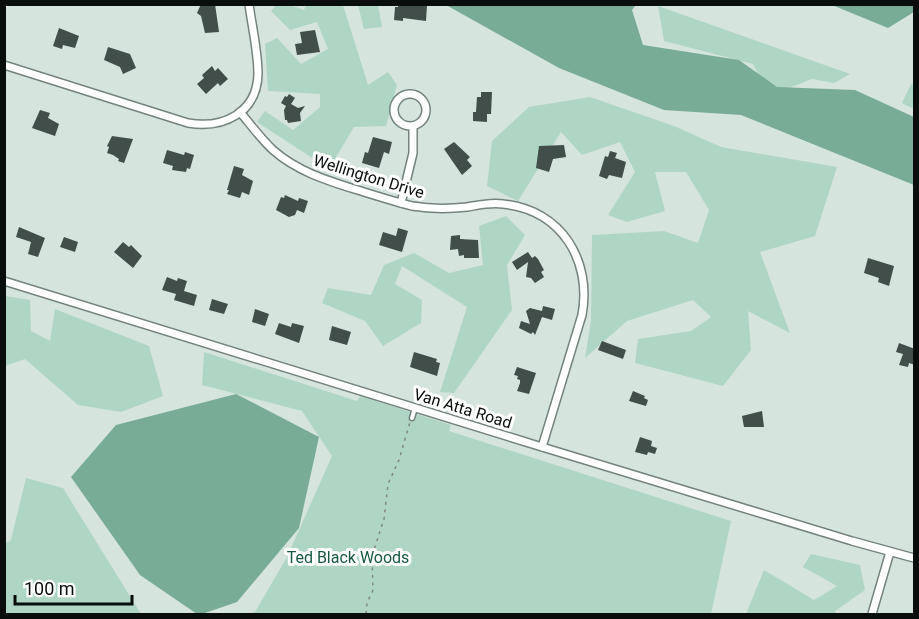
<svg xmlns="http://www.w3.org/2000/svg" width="919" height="619" font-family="Roboto,sans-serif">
<rect width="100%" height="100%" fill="#d5e4dd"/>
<g fill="#afd6c5">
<polygon points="276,5 290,5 304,10 306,5 343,5 368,85 388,72 397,85 386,126 354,127 329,169 257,122 265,111 293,130 320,107 320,94 268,91 265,44 277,38 301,64 328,49 317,22 290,30 271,11"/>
<polygon points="358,5 378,5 382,27 364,29"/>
<polygon points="658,6 850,74 834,83 812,79 769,96 753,64 664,41"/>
<polygon points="911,84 914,85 914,109 902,103"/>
<polygon points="590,97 674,126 721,147 837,167 815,236 760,252 790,333 748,311 751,350 723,386 635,363 638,339 691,331 711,317 693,300 627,321 585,358 591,321 592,235 664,231 698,243 709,210 686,172 655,172 665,211 627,222 608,215 635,172 620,142 582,155 561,132 518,201 487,186 492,141 529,107"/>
<polygon points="506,216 525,235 507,265 512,310 454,393 440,392 467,307 402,266 395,284 422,300 421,323 383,346 365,321 322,303 328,288 371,295 384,265 414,253 449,273 483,265 479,226"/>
<polygon points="5,296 30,300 31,331 50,341 55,309 149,346 163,396 121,412 78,405 25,359 5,366"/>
<polygon points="204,352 357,401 360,396 451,425 449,431 731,521 711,614 245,614 255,612 287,557 332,456 302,411 202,385"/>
<polygon points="26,478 63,488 141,614 5,614 5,544 11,540"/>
<polygon points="811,554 860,565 865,590 835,611 836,614 746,614 764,570 814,600 837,586 803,567"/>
</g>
<g fill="#78ac97">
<polygon points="446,5 636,5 632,10 643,45 739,60 777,87 855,90 914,117 914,185 741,115 664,110 559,68"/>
<polygon points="832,5 914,5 914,12 888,28"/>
<polygon points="236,394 319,437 299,528 237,602 202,614 197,614 140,575 71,477 116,425"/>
</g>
<g fill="#424e49">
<polygon points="201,4 215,4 219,32 205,33 201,16 197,13"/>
<polygon points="398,4 427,5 426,21 403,18 403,21 394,20 395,7 398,7"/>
<polygon points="59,28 79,36 75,48 63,45 62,49 53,46"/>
<polygon points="315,30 320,52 297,55 295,44 302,43 300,32"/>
<polygon points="108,47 130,54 136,68 123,74 120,67 104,60"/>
<polygon points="212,66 215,71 218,68 228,79 220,86 218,83 206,94 197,84 204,78 202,75"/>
<polygon points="481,92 492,92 491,114 487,114 487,122 473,121 473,112 476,112 477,97 481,97"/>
<polygon points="289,94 295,98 291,104 298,108 305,106 300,113 301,121 288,123 287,120 285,120 284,110 286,106 281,103 285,96 287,97"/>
<polygon points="40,110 50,113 48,118 59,124 55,136 32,128"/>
<polygon points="112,136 133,139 124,163 118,161 119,159 113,155 107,153 109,147 107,146"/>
<polygon points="373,137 392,142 389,154 384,152 379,168 362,163 365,152 368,153"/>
<polygon points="454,142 470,157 467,160 472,166 462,175 444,149"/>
<polygon points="564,145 566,157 553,159 549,172 536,168 539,146"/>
<polygon points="167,150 184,155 185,152 194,155 190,169 187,168 186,172 172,170 173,166 163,163"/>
<polygon points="610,151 617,153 615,158 626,162 622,178 609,175 607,179 599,176 605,156 608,157"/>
<polygon points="234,166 244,169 242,175 253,181 249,195 242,192 240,198 227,194 229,190 227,190"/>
<polygon points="285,195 298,201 299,198 308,201 304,213 297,210 295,215 289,217 276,210 281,197 284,198"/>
<polygon points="19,227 45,238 38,257 28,254 31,242 16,237"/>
<polygon points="398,228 408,231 402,252 379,245 383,232 396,236"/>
<polygon points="460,235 460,239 478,240 479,258 464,258 464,255 459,256 458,249 450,250 451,236"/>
<polygon points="64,237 78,242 75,252 60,247"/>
<polygon points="123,242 129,247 131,245 142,256 133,268 114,252"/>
<polygon points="528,252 532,258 535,256 538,259 544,270 541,272 544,277 535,283 531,278 526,277 528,262 517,270 512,262"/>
<polygon points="868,258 894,266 889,286 878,282 879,278 864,273"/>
<polygon points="167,277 177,281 178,278 187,281 184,291 197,295 194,306 174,300 176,294 162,290"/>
<polygon points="212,299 228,304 224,314 209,310"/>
<polygon points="543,306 555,309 552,320 542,317 535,335 533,332 531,334 519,328 521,321 530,324 526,311 530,308 542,311"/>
<polygon points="255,309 269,314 265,326 252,322"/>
<polygon points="279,323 291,327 292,323 304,326 299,343 275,334"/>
<polygon points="332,326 351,332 347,345 329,340"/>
<polygon points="602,341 626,350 623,359 598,350"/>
<polygon points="899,343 915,349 915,365 909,363 908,367 899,365 903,354 896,352"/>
<polygon points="414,352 437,359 436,362 440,363 437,376 410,367"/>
<polygon points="517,367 536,373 529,394 517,391 520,383 520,380 517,379 518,376 514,375"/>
<polygon points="633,391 645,396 644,398 648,400 646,406 629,401"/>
<polygon points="762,411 764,427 744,427 742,416"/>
<polygon points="640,437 652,441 651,446 657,448 655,454 648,452 647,455 635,452"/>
</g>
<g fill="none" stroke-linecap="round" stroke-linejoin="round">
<g stroke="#75837d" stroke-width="7">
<polyline id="lane" points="412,418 415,408"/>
</g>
<g stroke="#75837d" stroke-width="10">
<g id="street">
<path d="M4 65 188 123C223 129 257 113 258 74 258 51 252 27 249 4"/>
<circle cx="410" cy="110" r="16"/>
<path d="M240 112C251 125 261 139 273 150 299 173 332 182 364 192 380 197 396 202 412 206 430 209 449 209 467 207 479 205 491 202 503 204 562 210 592 261 582 315L542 447"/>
<polyline points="401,203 413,153 413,126"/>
<polyline points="4,281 542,447 852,541 914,558"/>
<polyline points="872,614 890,552"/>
</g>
</g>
<polyline stroke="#7f8a85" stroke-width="1.5" stroke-dasharray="3 4.5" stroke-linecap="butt" points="366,614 367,603 373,590 372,556 384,519 388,484 399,460 410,422"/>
<use href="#lane" stroke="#fff" stroke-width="4"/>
<use href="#street" stroke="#fff" stroke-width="7"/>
</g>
<g text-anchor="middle" stroke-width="6" stroke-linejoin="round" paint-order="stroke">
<g font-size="16" fill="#090e0c" stroke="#fff">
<text transform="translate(369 176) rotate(17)" y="6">Wellington Drive</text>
<text transform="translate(463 408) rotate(17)" y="6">Van Atta Road</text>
</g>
<g font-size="16" fill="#165943" stroke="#fff">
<text x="348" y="563">Ted Black Woods</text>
</g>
</g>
<rect width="919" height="619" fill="none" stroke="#090e0c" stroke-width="12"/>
<path d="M15 595v9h117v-9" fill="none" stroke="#090e0c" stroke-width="3"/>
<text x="24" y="595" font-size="18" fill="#090e0c" stroke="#ffffff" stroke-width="4.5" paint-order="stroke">100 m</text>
</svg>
